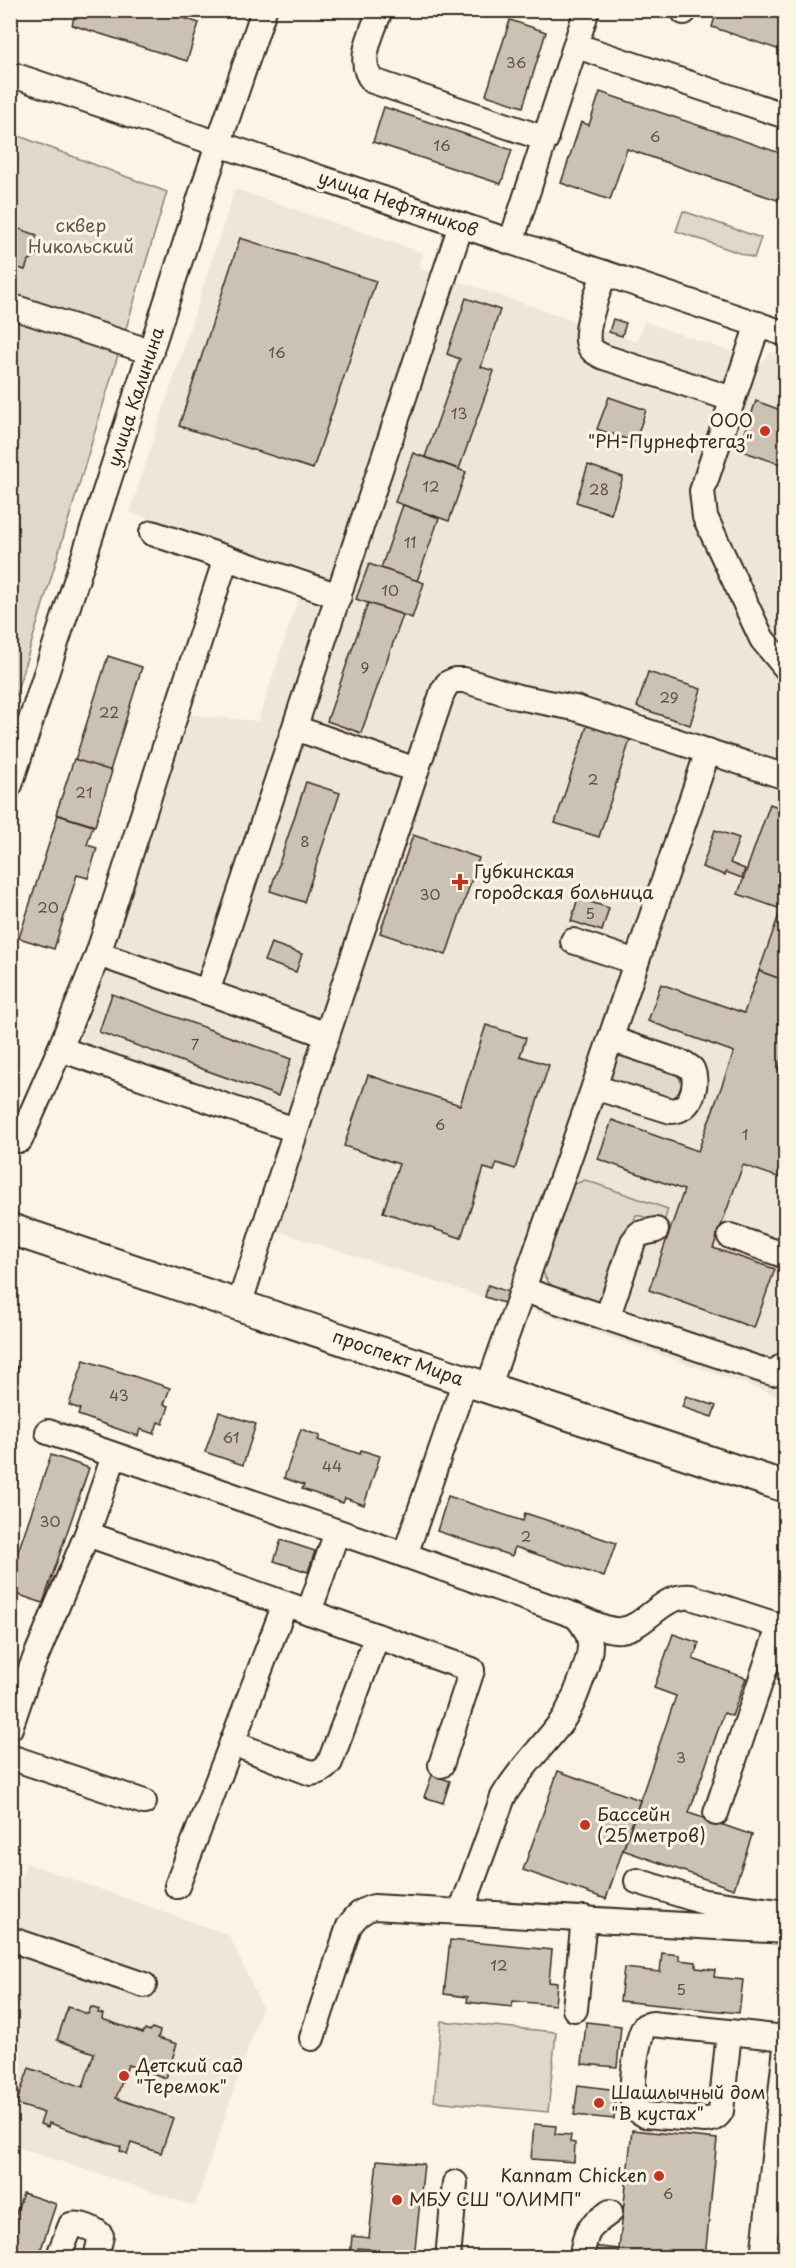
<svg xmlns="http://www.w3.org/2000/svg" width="796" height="2268" font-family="'Playpen Sans',sans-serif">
<rect width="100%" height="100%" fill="#fcf5e5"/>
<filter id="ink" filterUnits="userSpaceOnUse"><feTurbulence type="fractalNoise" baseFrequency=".0167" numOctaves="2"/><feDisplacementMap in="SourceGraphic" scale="12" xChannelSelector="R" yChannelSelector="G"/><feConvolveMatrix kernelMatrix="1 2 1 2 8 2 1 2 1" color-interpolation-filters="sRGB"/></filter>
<g filter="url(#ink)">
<g fill="#eee6d6">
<polygon points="235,189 423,253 419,268 637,342 644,322 762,362 771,352 785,356 785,1398 509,1302 508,1305 256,1224 291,1115 81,1042 191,715 258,721 307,572 130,512"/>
<polygon points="26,1863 229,1935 262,2007 195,2206 11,2145 10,1908"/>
</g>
<g fill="#e0d8c8" stroke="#8e8173" stroke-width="1.5">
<polygon points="11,133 167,192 11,711"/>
<polygon points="683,211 761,238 754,258 676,231"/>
<polygon points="621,1056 627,1056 675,1073 683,1083 681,1095 671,1102 611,1080 609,1073 616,1058"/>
<path d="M585 1180 668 1209 664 1222 636 1215 605 1298 597 1302C578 1296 547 1293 543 1271L572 1185Z"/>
<polygon points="441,2021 556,2032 548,2112 434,2101"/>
</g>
<g fill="#ccc2b3" stroke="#3b2a1e" stroke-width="1.5">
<polygon points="76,10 160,10 199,23 187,61 72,25"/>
<polygon points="717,10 775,10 786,14 786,52 712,27"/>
<polygon points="510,20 546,32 523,107 486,95"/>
<polygon points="600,92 786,155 786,203 627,149 610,200 561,183 581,122 589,125"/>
<polygon points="384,107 512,150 501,184 373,142"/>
<polygon points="10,226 37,235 33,245 38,251 35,257 28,261 25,270 10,265"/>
<polygon points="240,238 376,281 313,469 179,426"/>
<polygon points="466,298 500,310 481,367 494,371 459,469 425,457 460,359 447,354"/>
<polygon points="613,319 626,323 622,336 609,332"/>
<polygon points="609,397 646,410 635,442 597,429"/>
<polygon points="756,401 786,412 786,466 739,450"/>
<polygon points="413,453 466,472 449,521 395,502"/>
<polygon points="588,465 623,477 611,514 576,502"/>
<polygon points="403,505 439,518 417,581 381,568"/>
<polygon points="369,564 424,583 412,618 356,599"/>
<polygon points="368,603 403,615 361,733 327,721"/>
<polygon points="108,656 142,667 110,771 75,760"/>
<polygon points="648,672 701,689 690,725 637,707"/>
<polygon points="588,723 631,737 599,837 555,823"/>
<polygon points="74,759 112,771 95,826 56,814"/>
<polygon points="306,782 340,793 304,902 270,891"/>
<polygon points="770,804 786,810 786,981 759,971 781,909 738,894"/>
<polygon points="58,815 93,826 87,845 97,848 88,878 77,875 54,949 19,938"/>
<polygon points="715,830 739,838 730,863 745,869 742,878 726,872 725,875 702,867"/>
<polygon points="413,835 479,858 446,955 380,933"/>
<polygon points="578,898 609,908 602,931 571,921"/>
<polygon points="271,943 302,954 296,972 264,961"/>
<polygon points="759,971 786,981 786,1048 778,1069 786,1072 786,1180 743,1165 713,1248 775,1269 754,1328 649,1290 684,1190 598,1159 612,1120 698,1151 734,1052 648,1021 661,984 744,1013"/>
<polygon points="112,994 291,1059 278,1096 99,1032"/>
<polygon points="486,1025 526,1038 520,1056 549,1065 515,1169 497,1163 494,1171 484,1168 461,1238 383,1212 399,1164 344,1146 368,1075 460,1105"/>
<polygon points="488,1285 511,1293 507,1304 485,1297"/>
<polygon points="84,1360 170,1388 164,1404 169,1406 163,1424 158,1422 154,1434 140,1429 138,1436 78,1415 80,1409 69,1405"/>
<polygon points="10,1364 18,1367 10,1390"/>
<polygon points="686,1396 716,1406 712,1417 682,1407"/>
<polygon points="219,1412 256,1424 243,1465 205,1452"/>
<polygon points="301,1429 320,1436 318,1440 360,1454 361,1450 380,1456 364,1505 345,1498 343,1503 302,1489 304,1485 284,1478"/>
<polygon points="51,1455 89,1468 43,1603 10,1592 10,1575"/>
<polygon points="448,1496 523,1521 525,1513 616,1543 604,1577 515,1547 512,1556 437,1531"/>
<polygon points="281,1540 315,1551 308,1572 274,1561"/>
<polygon points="673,1634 699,1643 693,1659 746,1678 732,1716 724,1713 689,1813 752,1835 734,1889 623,1850 676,1696 654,1688"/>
<polygon points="558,1771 640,1800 606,1899 523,1870"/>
<polygon points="432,1775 450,1781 443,1803 424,1797"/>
<polygon points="450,1940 552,1950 549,1982 557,1983 555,2005 513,2001 512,2007 467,2002 468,1997 444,1994"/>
<polygon points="662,1953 679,1955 679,1960 696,1962 696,1968 715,1970 714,1977 743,1980 739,2013 620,2001 624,1968 660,1972"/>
<polygon points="68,2007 88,2014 91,2007 99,2010 98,2013 103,2014 102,2019 143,2033 145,2029 150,2031 152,2028 160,2031 158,2038 177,2044 166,2078 128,2065 116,2098 173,2118 161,2153 131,2143 127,2154 120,2151 121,2147 49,2123 48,2127 40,2124 44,2113 16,2104 29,2068 83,2087 94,2053 57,2040"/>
<polygon points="586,2022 621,2026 617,2067 582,2064"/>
<polygon points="578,2085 617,2090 614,2119 574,2115"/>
<polygon points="534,2124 556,2126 555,2134 571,2135 570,2142 575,2143 574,2162 531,2159"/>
<polygon points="632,2130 717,2139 705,2258 618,2258"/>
<polygon points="377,2160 424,2164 414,2258 369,2258 369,2249 358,2248 357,2258 350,2258 352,2236 369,2238"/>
<polygon points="23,2193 56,2204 38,2258 10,2258 10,2231"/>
<polygon points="591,2246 619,2249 618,2258 590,2258"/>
</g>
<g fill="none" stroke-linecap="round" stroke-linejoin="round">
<g stroke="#3b2a1e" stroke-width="28">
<g id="minor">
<path d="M380 10C373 32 355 62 373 81L546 139"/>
<polyline points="684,12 684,10"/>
<polyline points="577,46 786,116"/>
<polyline points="10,74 786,334"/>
<polyline points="511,242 587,10"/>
<path d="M604 273C599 290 583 329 589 345 592 352 598 354 604 357L732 399"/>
<polyline points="10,306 151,352"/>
<polyline points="758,324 702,491 705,517 762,639 786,668"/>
<polyline points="152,533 339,596"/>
<polyline points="295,728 416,770"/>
<polyline points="10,785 204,186 264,10"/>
<polyline points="573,941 636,962"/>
<polyline points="98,954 207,992"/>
<polyline points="327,1035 443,691 448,683 455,680 464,680 518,697 575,708 786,777"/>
<polyline points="60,1049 295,1130"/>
<path d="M594 1087 671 1111C691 1111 699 1085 692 1069L685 1064 611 1039"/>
<polyline points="20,1140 60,1049 98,954 226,558"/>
<polyline points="730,1236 786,1256"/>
<polyline points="524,1290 765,1371 773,1373 786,1364"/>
<polyline points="239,1305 327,1035 207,992 461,225"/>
<polyline points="607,1318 633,1242 639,1234 656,1230"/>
<polyline points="488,1388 594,1087 708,751"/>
<path d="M48 1432 405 1555 576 1616C595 1637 592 1650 583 1675 577 1691 572 1707 562 1721 543 1747 519 1769 503 1797L461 1912"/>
<polyline points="337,1532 309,1612 472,1670 441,1765"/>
<polyline points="87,1534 309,1612"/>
<polyline points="405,1555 465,1380"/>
<path d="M576 1616C589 1621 607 1632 621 1630 647 1627 661 1594 691 1597L786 1628"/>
<polyline points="10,1728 27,1678 87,1534 114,1456"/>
<polyline points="232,1743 285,1604"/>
<polyline points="10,1757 144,1802"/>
<polyline points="716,1813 779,1627"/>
<polyline points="637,1881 704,1902 786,1913"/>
<path d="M177 1886 232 1743 311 1773C320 1772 325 1769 330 1762L377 1636"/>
<polyline points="10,1939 144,1985"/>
<polyline points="575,2009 584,1918"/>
<path d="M729 2032 721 2111C717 2118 713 2120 705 2120L645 2115C641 2113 637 2111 634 2106 629 2095 637 2035 645 2026L652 2024 786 2038"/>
<path d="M312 2038 349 1926C356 1916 362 1910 374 1907L786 1931"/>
<path d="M58 2258 71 2225C80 2223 96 2229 101 2236L96 2258"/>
<polyline points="448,2258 455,2183"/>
<path d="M582 2258C584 2231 589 2227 610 2212"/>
<polyline points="763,2258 786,2047"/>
</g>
</g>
<g stroke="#3b2a1e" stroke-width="34">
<polyline id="major" points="10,1229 786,1487"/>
</g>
<use href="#minor" stroke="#fcf5e5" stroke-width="24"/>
<use href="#major" stroke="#fcf5e5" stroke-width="30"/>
</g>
</g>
<g fill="#c8321e" stroke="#fcf5e5" stroke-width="2">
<circle cx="765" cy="431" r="6"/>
<path d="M457 873h6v6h6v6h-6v6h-6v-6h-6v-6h6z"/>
<circle cx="585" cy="1825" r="6"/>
<circle cx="124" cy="2076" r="6"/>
<circle cx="599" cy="2103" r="6"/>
<circle cx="659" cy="2176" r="6"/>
<circle cx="397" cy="2200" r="6"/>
</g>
<g text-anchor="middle" stroke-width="6" stroke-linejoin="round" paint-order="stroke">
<g font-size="15" fill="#5f5043">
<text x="516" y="68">36</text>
<text x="655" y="142">6</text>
<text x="442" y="151">16</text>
<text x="277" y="358">16</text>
<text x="459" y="419">13</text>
<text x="431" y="492">12</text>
<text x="599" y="495">28</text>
<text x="410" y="548">11</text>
<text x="390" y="596">10</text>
<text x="365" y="673">9</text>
<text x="669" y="703">29</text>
<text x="109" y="718">22</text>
<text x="593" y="785">2</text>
<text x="84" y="798">21</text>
<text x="305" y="847">8</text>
<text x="430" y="900">30</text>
<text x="48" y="913">20</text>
<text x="590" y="919">5</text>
<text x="195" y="1050">7</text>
<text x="440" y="1130">6</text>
<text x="745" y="1140">1</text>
<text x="119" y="1401">43</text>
<text x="231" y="1443">61</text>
<text x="332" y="1472">44</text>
<text x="50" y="1527">30</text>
<text x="526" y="1542">2</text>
<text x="681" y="1763">3</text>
<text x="499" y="1971">12</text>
<text x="681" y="1995">5</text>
<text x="668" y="2199">6</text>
</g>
<g font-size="18" fill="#3b2a1e" stroke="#fcf5e5">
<text transform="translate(398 204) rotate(19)" y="6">улица Нефтяников</text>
<text transform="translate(136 397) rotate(-72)" y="6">улица Калинина</text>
<text transform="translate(398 1358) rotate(19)" y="6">проспект Мира</text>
</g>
<g font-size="18" fill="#645648" stroke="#fcf5e5">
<text x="81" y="232">сквер<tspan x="81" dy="21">Никольский</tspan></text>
</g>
<g font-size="18" fill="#3b2a1e" stroke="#fcf5e5" text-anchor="start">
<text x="753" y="427" text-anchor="end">ООО<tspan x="753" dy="21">"РН-Пурнефтегаз"</tspan></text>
<text x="474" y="878">Губкинская<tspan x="474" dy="21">городская больница</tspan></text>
<text x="597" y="1821">Бассейн<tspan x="597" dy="21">(25 метров)</tspan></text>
<text x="136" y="2072">Детский сад<tspan x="136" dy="21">"Теремок"</tspan></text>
<text x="611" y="2099">Шашлычный дом<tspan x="611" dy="21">"В кустах"</tspan></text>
<text x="647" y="2182" text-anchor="end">Kannam Chicken</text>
<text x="409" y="2206">МБУ СШ "ОЛИМП"</text>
</g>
</g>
<rect width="796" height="2268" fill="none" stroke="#fcf5e5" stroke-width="36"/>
<rect x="18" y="18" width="760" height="2232" fill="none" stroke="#3b2a1e" stroke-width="2" filter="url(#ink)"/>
</svg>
